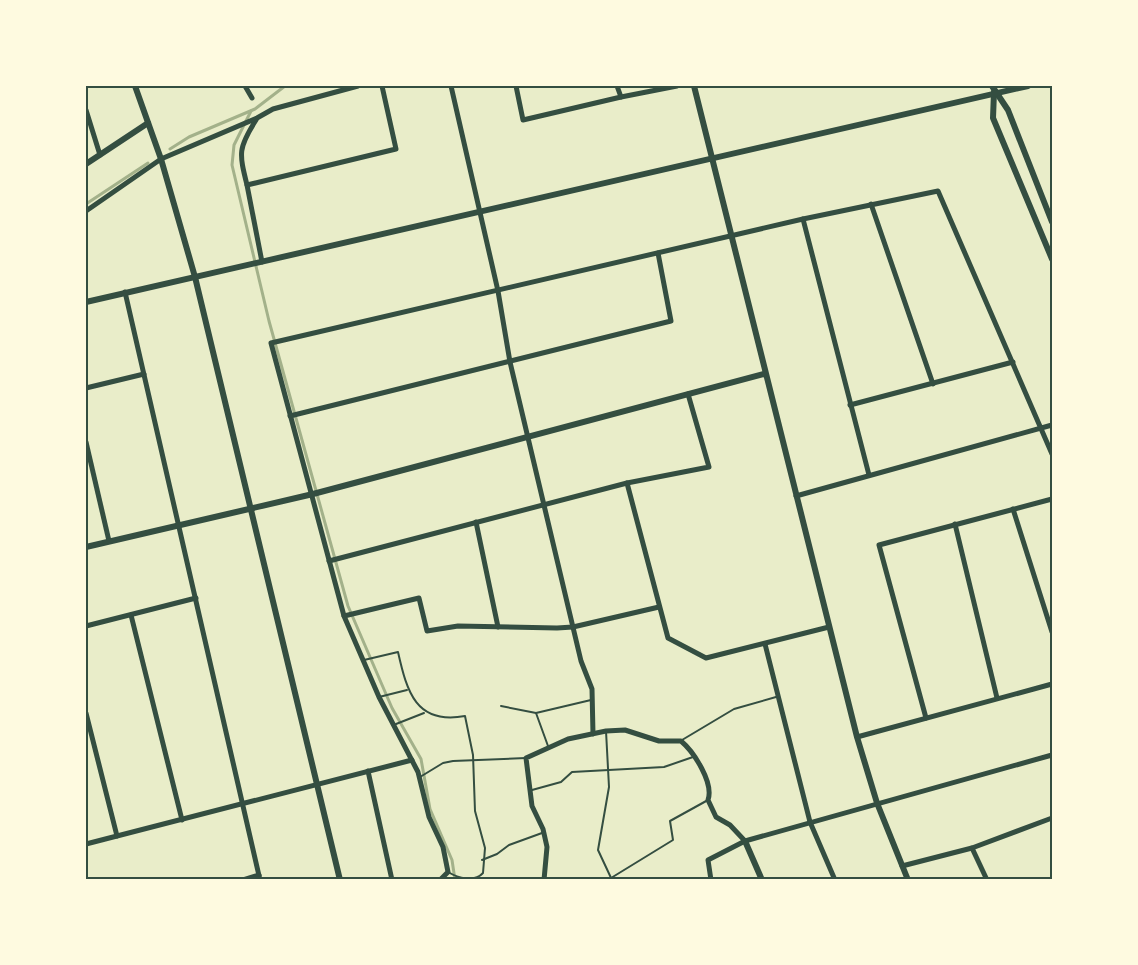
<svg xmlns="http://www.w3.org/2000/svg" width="1138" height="965" font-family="Lato,sans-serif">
<rect width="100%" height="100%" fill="#e9edc9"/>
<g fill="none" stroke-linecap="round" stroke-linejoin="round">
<g stroke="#a3b18a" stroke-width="3">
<polyline points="251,111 234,145 232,165 269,321 348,606 392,708 421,759 430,809 452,860 455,880"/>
<polyline points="170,149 189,137 255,109 285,86"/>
<polyline points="86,204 148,163"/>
</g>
<g stroke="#344e41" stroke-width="2">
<path d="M364 660 398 652C407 692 416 725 465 716L473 755 475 811 485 848 483 873C474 883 458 878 448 872"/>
<polyline points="379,697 407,690"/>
<polyline points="501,706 536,713 591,700"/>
<polyline points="536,713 548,746"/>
<polyline points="396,724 424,713"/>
<polyline points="606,731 609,787 598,850 612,880"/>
<polyline points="682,740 734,709 776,697"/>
<polyline points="420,777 443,763 453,761 526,758"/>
<polyline points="532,790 561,782 572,772 664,767 693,757"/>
<polyline points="482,860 497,854 509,845 542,833"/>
<polyline points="611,878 673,840 670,821 708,800"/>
</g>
<g stroke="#344e41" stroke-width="5">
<polyline points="245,86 252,98"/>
<polyline points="451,86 498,291 510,362 581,661 592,689 593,734"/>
<polyline points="516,86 523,120 621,97 617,86"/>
<polyline points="621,97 677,86"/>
<polyline points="86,110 100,155"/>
<path d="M256 120C238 148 239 153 247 185L396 149 382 86"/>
<polyline points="247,185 262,262"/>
<polyline points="871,204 933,384"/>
<polyline points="86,211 161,159 257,118 273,109 358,86"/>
<polyline points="803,219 869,475"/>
<polyline points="125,292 260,880"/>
<polyline points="86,388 144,374"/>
<polyline points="850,405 1013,362"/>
<polyline points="290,416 671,321 658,253"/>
<polyline points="86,442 109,541"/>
<polyline points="627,483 668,638 706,658 829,627"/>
<polyline points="796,496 1052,425"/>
<polyline points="1013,509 1052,632"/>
<polyline points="476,522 498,627"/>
<polyline points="955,524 997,698"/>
<polyline points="329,561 627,483 709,467 688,394"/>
<polyline points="131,615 182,820"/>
<polyline points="344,616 419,598 427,631 458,626 557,628 573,627 659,607"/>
<polyline points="86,626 196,598"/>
<polyline points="765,644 810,822 835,880"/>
<polyline points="86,713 117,836"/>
<polyline points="926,718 879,545 1052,499"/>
<polyline points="857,737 1052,684"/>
<polyline points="368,771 392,880"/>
<polyline points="86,844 412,760"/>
<polyline points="972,848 987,880"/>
<polyline points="902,866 972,848 1052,818"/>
<polyline points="243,880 259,875"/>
<polyline points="440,880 448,872 443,847 429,817 418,772 379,697 344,616 271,343 803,219 938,191 1052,454"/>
<path d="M544 880 547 847 543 829 532 806 526 758 568 739 606 731 625 730 659 741H681C694 752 714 783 708 800L716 817 730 825 745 841"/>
<polyline points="711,880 708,860 745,841 1052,755"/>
</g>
<g stroke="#344e41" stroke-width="6">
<polyline points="135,86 161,159 195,277 340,880"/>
<polyline points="694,86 857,737 877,803 908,880"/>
<polyline points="992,86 1008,110 1052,222"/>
<polyline points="994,92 993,118 1052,259"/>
<polyline points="86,164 148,123"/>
<polyline points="86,302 1028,86"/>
<polyline points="86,547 313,494 764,374"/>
<polyline points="745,841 762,880"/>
</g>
</g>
<rect width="1138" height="965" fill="none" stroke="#fefae0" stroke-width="174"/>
<rect x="87" y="87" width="964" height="791" fill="none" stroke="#344e41" stroke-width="2"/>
</svg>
